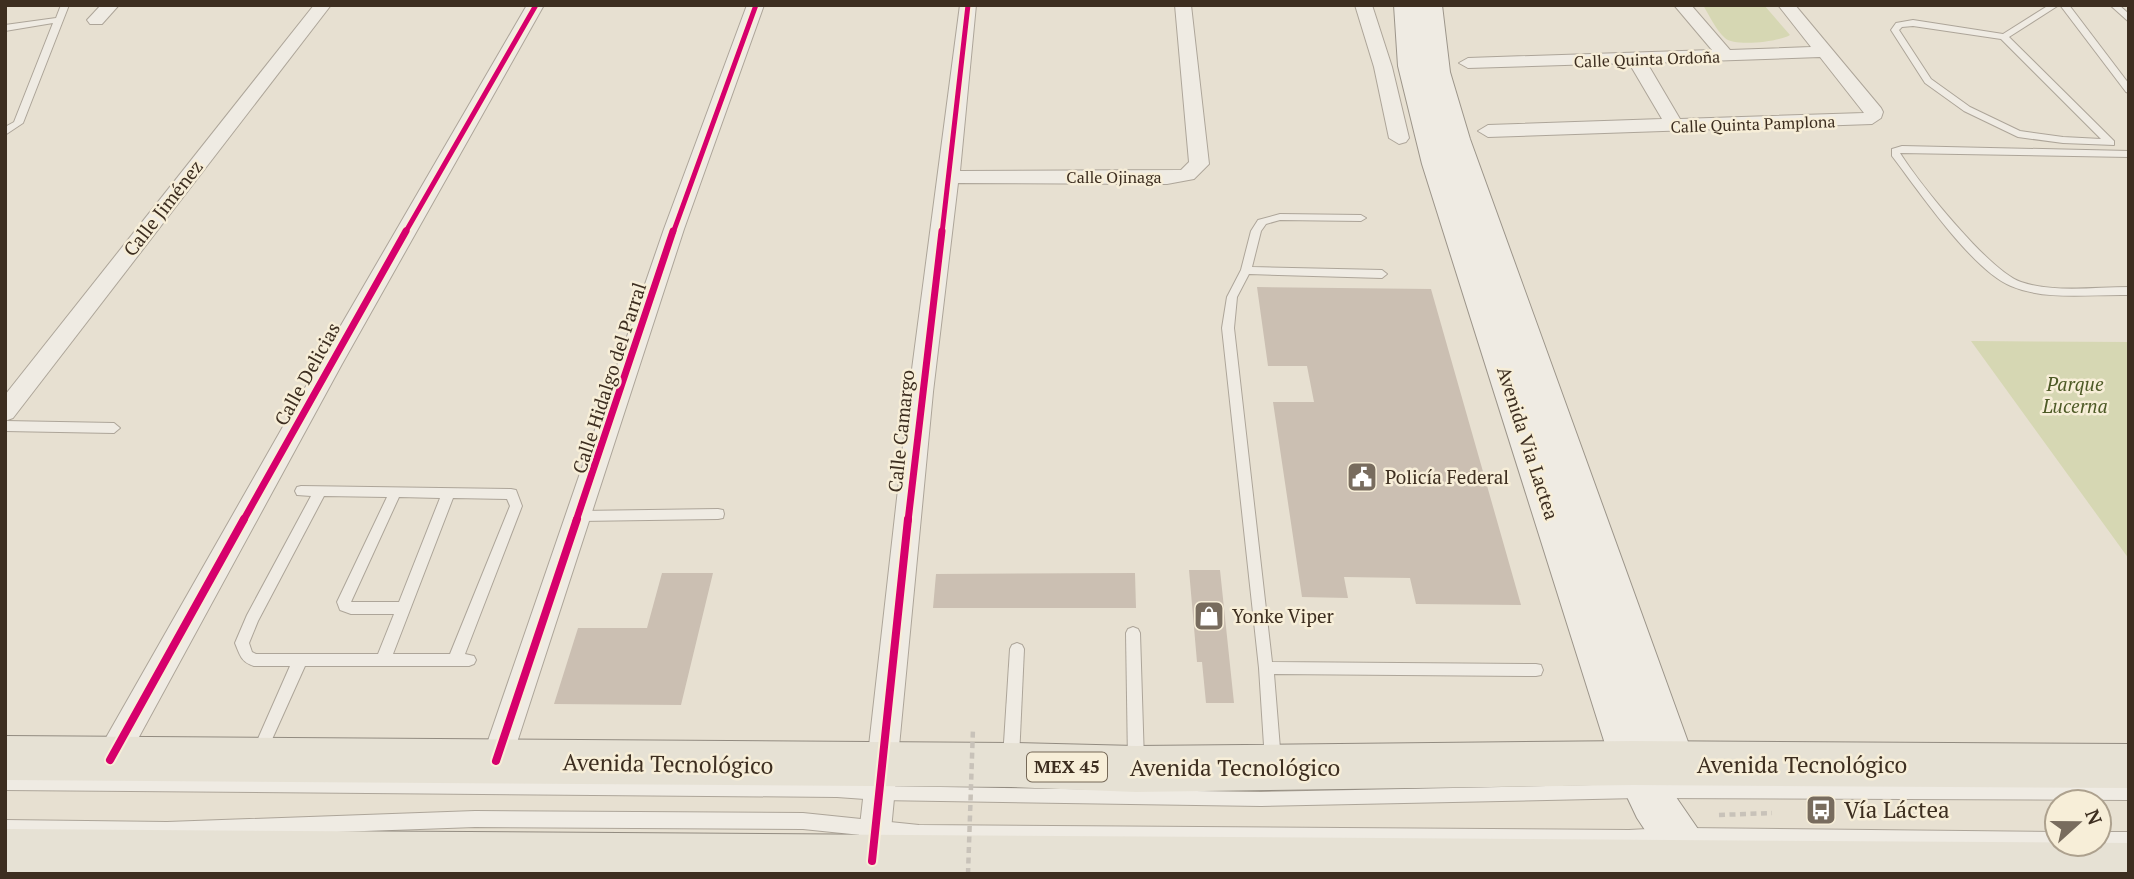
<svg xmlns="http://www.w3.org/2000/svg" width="2134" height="879" font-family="'PT Serif',serif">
<rect width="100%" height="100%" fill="#e7e0d1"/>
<g fill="#d6d7b3">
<path d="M1703 5H1764L1790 35C1779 42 1734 47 1725 38 1716 30 1709 15 1703 5Z"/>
<polygon points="1971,341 2129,342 2129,559"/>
</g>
<g fill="#cbbfb2">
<polygon points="1257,287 1431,289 1521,605 1416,604 1410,578 1344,577 1348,598 1302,597 1273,402 1314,402 1307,366 1268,366"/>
<polygon points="1189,570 1220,570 1234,703 1206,703 1202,662 1197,662"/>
<polygon points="662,573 713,573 681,705 554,704 578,628 647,628"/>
<polygon points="1135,573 1136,608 933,608 936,574"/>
</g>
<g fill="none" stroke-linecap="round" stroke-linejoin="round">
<g stroke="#ada599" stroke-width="2">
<g id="lane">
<polygon points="61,5 69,5 23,123 5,135 5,127 14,122 53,23 5,31 5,25 56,18"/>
<path d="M2049 5H2059L2009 37 2114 141V145L2063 143 2018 137 1964 111 1925 83 1891 30 1896 23 1913 20 2003 34ZM1913 26 2001 39 2101 139 2063 137 2020 131 1970 107 1931 79 1899 30 1902 27Z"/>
<polygon points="2060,5 2069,5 2129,84 2129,93 2126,92"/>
<polygon points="2110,5 2119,5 2129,14 2129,22"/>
<path d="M1902 146 2129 151V157L1900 153C1919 183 1989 271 2021 282 2054 293 2094 287 2129 287V295C2091 294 2046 301 2011 286 1972 270 1919 191 1892 156V149Z"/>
<polygon points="1280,214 1361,215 1366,218 1361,221 1280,220 1266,224 1261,231 1252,267 1382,270 1387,274 1382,278 1249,274 1237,297 1234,328 1272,662 1536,664 1541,665 1543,670 1541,675 1536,676 1274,674 1281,761 1278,766 1273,768 1268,766 1265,761 1259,668 1222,328 1227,297 1241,270 1251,231 1258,220"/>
<polygon points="5,421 114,423 120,428 114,433 5,431"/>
<path d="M301 486 511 489 516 490 522 506 465 654 474 656 476 660 474 664 469 666H305L265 755 260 757 255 755 253 750 290 666H254C241 662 240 655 235 643L247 615 311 496 297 495 295 491 297 487ZM324 496 387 497 337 602 340 610 351 614H394L378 654H256L252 652 249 643 258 621ZM399 497 440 498 399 602H351ZM453 498 507 499 510 506 450 654H393Z"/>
<polygon points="718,509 723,510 724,514 723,518 718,519 580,521 575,520 574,516 575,512 580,511"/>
<polygon points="1133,627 1138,629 1140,633 1144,762 1141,767 1136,769 1131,767 1128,762 1126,633 1128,629"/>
<polygon points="1017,643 1022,645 1024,649 1019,758 1016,763 1011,765 1006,763 1003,758 1010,649 1012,645"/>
<polygon points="5,776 837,783 879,786 1261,792 1638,784 1643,786 1646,791 1643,796 1638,798 1261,806 879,800 837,797 5,790"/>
<polygon points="1657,784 2129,786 2129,800 1657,798 1652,796 1649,791 1652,786"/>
<polygon points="475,811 803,813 919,825 1629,830 1666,828 1672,831 1674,836 1672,841 1666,844 1629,846 919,841 803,829 475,827 167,838 5,836 5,820 167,822"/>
<polygon points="1688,828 2057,832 2057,844 2063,844 2057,848 1688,844 1682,841 1680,836 1682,831"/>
<polygon points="2099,832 2129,832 2129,848 2099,848 2093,846 2093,844 2099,844"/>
</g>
</g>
<g stroke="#ada599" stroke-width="2">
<g id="street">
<polygon points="101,5 119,5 102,24 90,24 87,20"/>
<polygon points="314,5 331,5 13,418 5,421 5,395"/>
<polygon points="527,5 544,5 342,364 121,770 110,774 99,770 95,760 99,750 322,358"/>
<polygon points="747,5 764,5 684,229 511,761 507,771 496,775 485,771 481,761 664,229"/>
<polygon points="960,5 976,5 960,171 1181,170 1189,162 1175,5 1191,5 1209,164 1194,179 1167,184 958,183 933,392 888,861 883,872 861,872 856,861 909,392"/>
<polygon points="1355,5 1372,5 1392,67 1409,138 1406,142 1399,144 1389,138 1374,67"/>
<path d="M1674 5H1691L1730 50 1811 47 1778 5H1795L1881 108 1883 112 1881 118 1872 124 1488 137 1478 131 1488 125 1662 119 1629 63 1468 68 1459 63 1468 58 1712 50ZM1820 57 1864 113 1680 119 1647 63Z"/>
</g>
</g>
<g stroke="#9c958a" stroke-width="2">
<polygon id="secondary" points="1394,5 1442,5 1450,72 1470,139 1696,764 1689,778 1674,784 1665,781 1711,848 1718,864 1714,874 1674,874 1637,818 1611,763 1422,164 1398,66"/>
</g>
<g stroke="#928b80" stroke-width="2">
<g id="primary">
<polygon points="5,736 1011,743 1136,746 1633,741 2129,744 2129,788 1633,785 1136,792 1011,787 5,780"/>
<polygon points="5,829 2129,843 2129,874 5,874"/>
</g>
</g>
<polyline stroke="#c8c2b9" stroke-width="4.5" stroke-dasharray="6 4.5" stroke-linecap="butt" points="1719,815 1772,813"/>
<use href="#lane" fill="#efebe3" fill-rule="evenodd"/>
<use href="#street" fill="#efebe3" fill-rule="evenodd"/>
<use href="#secondary" fill="#efebe3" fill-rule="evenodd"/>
<use href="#primary" fill="#e6e1d4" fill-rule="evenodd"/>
<polyline stroke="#c8c2b9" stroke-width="4.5" stroke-dasharray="6 4.5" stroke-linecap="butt" points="968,874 973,728"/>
<g stroke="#f7eed8" stroke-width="9">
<g id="cycleway-far2">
<polyline points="405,233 536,5"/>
<polyline points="673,233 756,5"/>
<polyline points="942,233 968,5"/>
</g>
</g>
<g stroke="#f7eed8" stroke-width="11">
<g id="cycleway-far1">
<polyline points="243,521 406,231"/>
<polyline points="576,521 673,231"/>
<polyline points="908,521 942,231"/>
</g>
</g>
<g stroke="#f7eed8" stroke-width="12">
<g id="cycleway">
<polyline points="110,760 244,519"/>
<polyline points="496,761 577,519"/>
<polyline points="872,861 908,519"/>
</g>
</g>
<use href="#cycleway-far2" stroke="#d6006c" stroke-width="5"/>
<use href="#cycleway-far1" stroke="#d6006c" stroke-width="7"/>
<use href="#cycleway" stroke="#d6006c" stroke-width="8"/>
</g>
<defs>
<g id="civic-square" transform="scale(1.575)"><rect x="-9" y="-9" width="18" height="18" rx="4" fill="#786c5e" stroke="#f7eed8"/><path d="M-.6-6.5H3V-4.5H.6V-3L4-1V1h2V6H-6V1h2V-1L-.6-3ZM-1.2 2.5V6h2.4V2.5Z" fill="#fff"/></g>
<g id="shop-square" transform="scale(1.575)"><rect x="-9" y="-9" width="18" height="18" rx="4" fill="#786c5e" stroke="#f7eed8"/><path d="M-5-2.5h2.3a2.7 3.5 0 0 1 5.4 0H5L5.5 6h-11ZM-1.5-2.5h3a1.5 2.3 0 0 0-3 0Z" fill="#fff"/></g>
<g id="bus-square" transform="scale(1.575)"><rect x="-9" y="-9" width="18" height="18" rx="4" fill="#786c5e" stroke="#f7eed8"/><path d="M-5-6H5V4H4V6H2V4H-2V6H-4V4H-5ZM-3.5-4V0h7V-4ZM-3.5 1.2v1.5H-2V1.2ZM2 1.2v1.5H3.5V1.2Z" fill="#fff"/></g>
</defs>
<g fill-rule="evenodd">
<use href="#civic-square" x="1362" y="477"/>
<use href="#shop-square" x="1209" y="616"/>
<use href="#bus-square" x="1821" y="810"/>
</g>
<g text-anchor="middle" stroke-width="5" stroke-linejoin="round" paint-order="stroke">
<g font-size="16" fill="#3d2e20" stroke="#f7eed8">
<text transform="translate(1647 59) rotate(-2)" y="6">Calle Quinta Ordoña</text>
<text transform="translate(1753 124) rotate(-2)" y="6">Calle Quinta Pamplona</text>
<text x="1114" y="183">Calle Ojinaga</text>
</g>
<rect fill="#f7eed8" stroke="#756857" stroke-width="2" x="1027" y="752.5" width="80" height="29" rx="5"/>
<g font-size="18" font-weight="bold" fill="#3d2e20">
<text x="1067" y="773">MEX 45</text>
</g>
<g font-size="19" fill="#3d2e20" stroke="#f7eed8">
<text transform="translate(163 208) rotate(-52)" y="7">Calle Jiménez</text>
<text transform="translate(307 374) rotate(-61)" y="7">Calle Delicias</text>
<text transform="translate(609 378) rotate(-72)" y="7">Calle Hidalgo del Parral</text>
<text transform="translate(901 431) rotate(-84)" y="7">Calle Camargo</text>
<text transform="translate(1528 443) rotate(72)" y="7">Avenida Via Lactea</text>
</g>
<g font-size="19" font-style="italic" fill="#4d5a26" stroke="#f7eed8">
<text x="2075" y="391">Parque<tspan x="2075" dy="22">Lucerna</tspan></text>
</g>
<g font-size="19" fill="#3d2e20" stroke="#f7eed8" text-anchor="start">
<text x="1385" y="484">Policía Federal</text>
<text x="1232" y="623">Yonke Viper</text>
</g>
<g font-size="23" fill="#3d2e20" stroke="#f7eed8">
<text transform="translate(668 764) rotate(1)" y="8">Avenida Tecnológico</text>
<text x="1802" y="773">Avenida Tecnológico</text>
<text x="1235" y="776">Avenida Tecnológico</text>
</g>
<g font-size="23" fill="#3d2e20" stroke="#f7eed8" text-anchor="start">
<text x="1844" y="818">Vía Láctea</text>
</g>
</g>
<rect width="2134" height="879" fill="none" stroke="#3d2e20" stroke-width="14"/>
<g transform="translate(2078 823) rotate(69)"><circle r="33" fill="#f7eed8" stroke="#ada18e" stroke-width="2"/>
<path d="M0-5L12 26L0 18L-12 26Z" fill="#786c5e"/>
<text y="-10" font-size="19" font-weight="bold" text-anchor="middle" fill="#3d2e20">N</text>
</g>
</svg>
